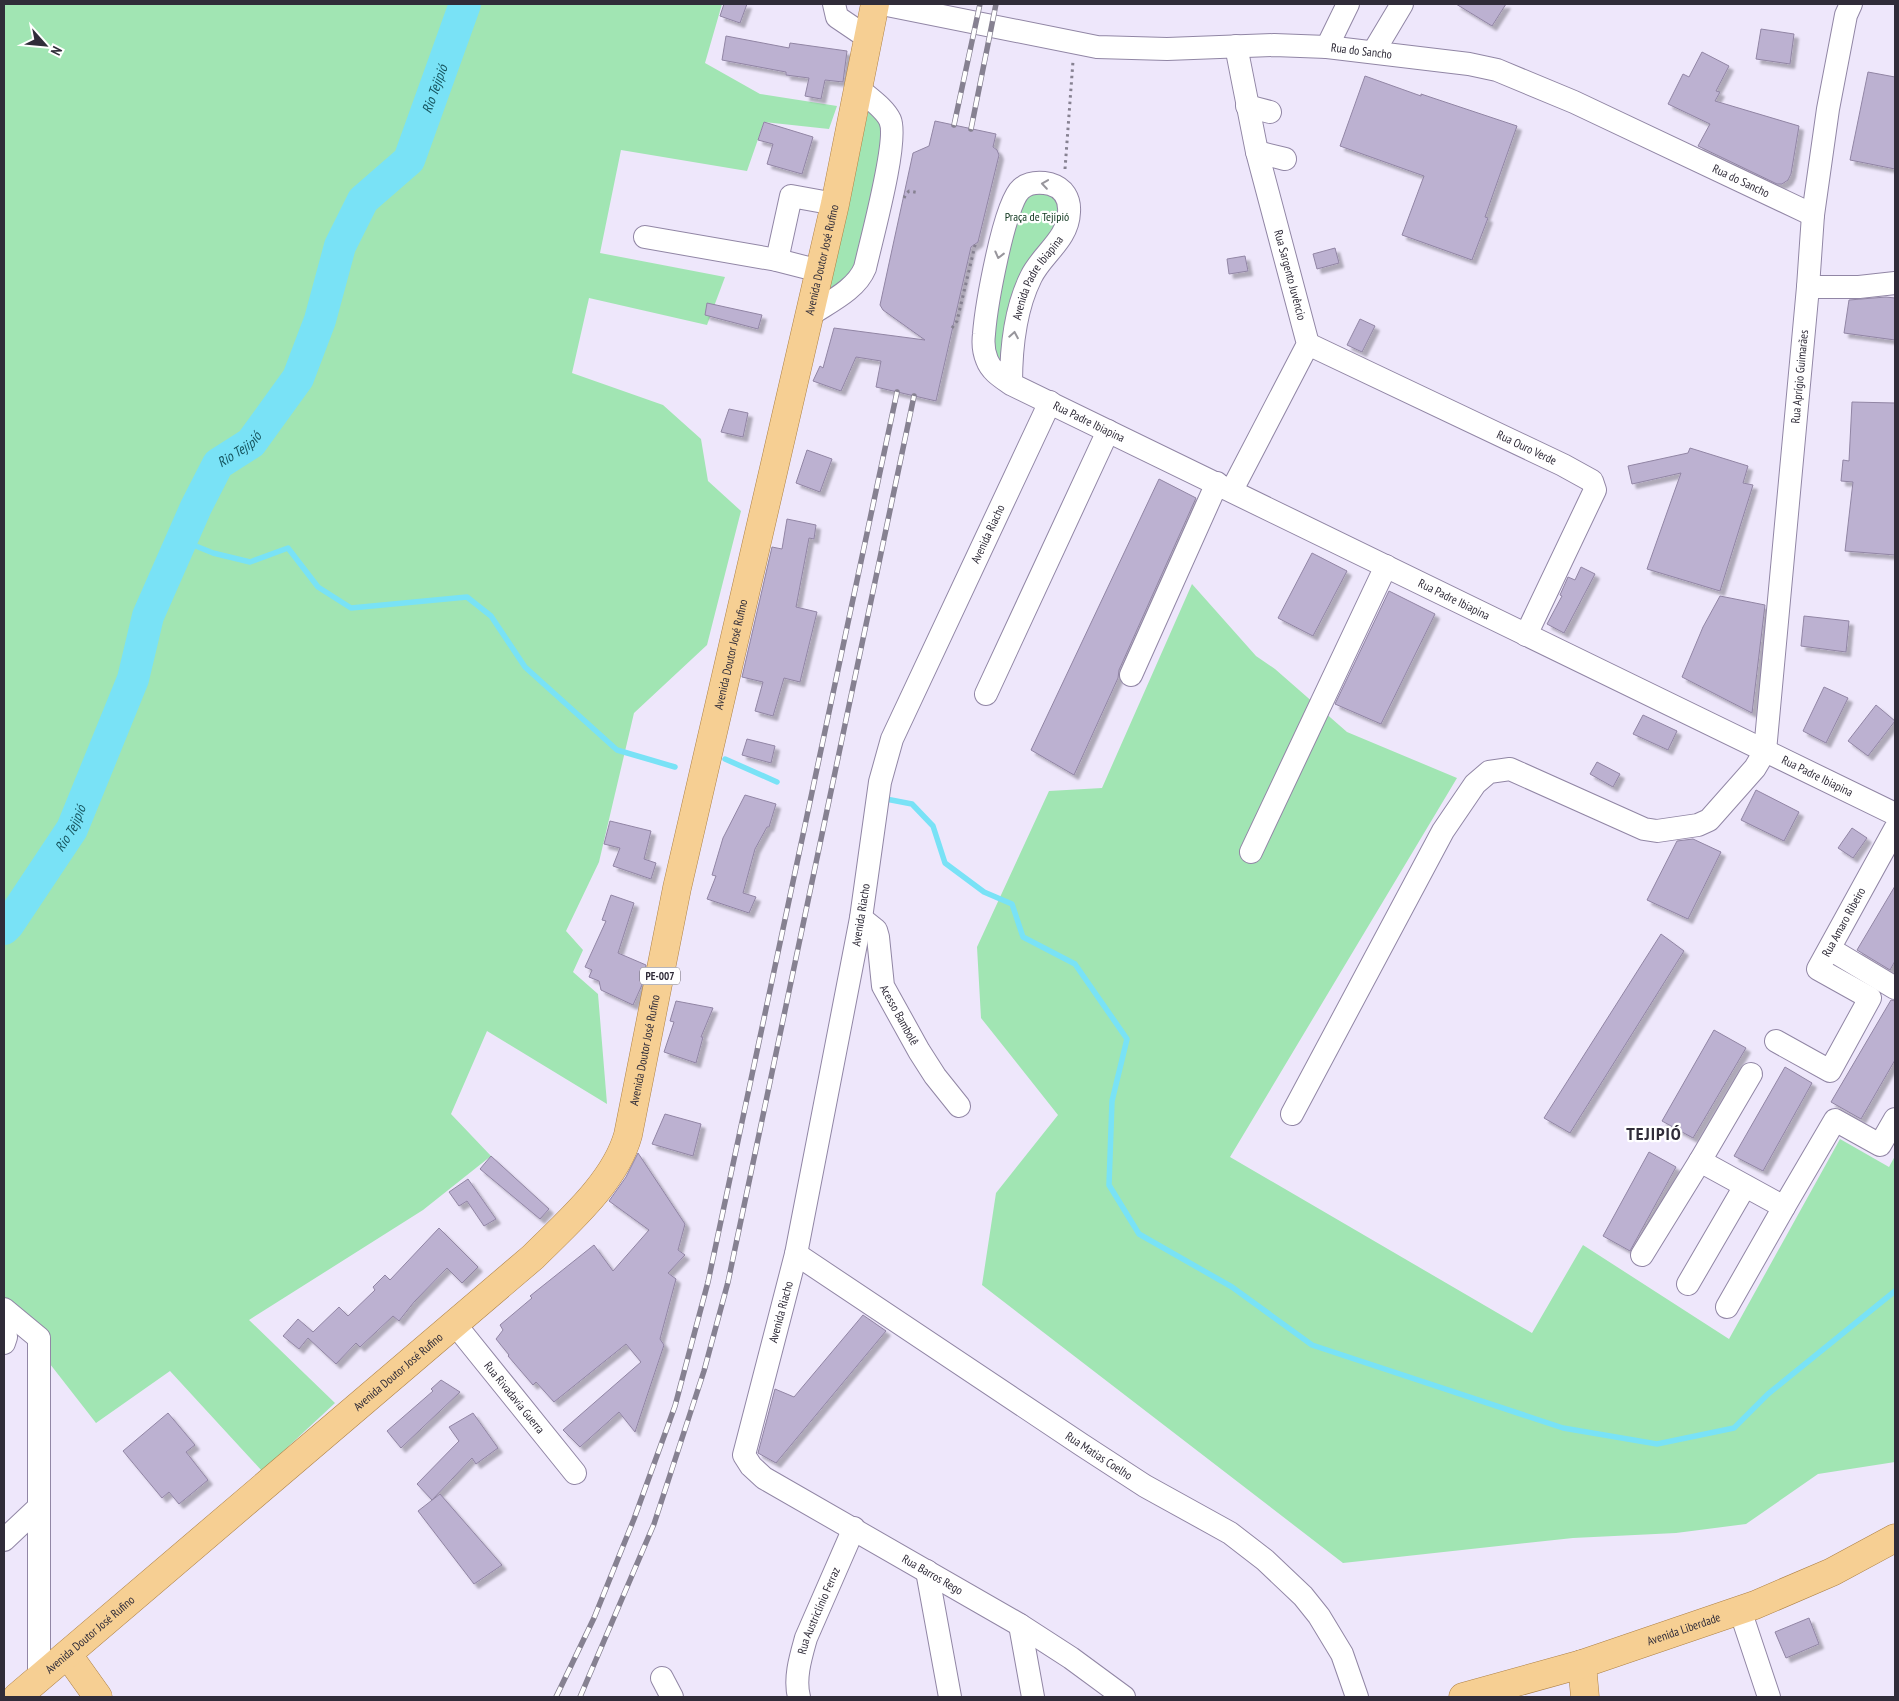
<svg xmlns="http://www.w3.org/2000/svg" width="1899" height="1701" font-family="'PT Sans Narrow',sans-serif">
<defs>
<filter id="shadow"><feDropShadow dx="4.5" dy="4.5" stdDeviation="1" flood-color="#0004"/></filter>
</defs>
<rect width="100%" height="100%" fill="#eee7fb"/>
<g fill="#a1e5b3">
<polygon points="4,4 722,4 705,63 760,94 837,106 829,129 764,122 747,171 621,150 600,253 725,277 707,325 589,298 572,373 663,405 701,439 708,481 741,511 707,645 634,713 599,862 566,931 583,950 573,972 598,994 607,1104 487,1031 451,1114 491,1156 423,1210 249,1320 335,1403 262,1471 170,1371 96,1423 4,1305"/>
<polygon points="871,101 886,116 861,277 820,303"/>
<polygon points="1035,184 1069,202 1044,260 1007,383 983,318 993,262"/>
<polygon points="1192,584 1256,656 1275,669 1347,732 1457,778 1230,1157 1532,1333 1583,1245 1729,1339 1840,1139 1889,1167 1895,1156 1895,1462 1818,1474 1746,1524 1676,1533 1573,1538 1343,1563 982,1285 996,1193 1058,1115 981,1018 977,947 1049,791 1102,788"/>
</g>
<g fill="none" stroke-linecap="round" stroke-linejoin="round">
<g stroke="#79e2f6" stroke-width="5.5">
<polyline points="181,540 213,553 250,562 288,548 318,587 351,608 467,597 491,616 525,667 617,750 675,767"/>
<polyline points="725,759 777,782"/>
<polyline points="886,799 912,804 933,826 945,863 984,892 1012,904 1023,937 1075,964 1127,1039 1112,1101 1109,1185 1139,1234 1232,1287 1312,1345 1563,1428 1657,1444 1734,1428 1768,1394 1895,1291"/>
</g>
<path stroke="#79e2f6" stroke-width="32" id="s1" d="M4 929 8 925 72 829 133 679 148 616 196 507 218 464 251 443 298 378 320 320 340 246 363 200 409 160 465 4"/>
</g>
<g fill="#bcb1d1" stroke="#9185a4" filter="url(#shadow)">
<polygon points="724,4 747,4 740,23 720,16"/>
<polygon points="1456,4 1506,4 1492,26"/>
<polygon points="1761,29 1794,34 1790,64 1756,59"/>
<polygon points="726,36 789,48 790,43 847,51 843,82 825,80 821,99 805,96 809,78 786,75 786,72 722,60"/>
<polygon points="1702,52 1729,66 1716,91 1720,92 1715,101 1799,126 1791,174 1788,180 1782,184 1777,184 1698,146 1710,124 1668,104 1683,74 1689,77"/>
<polygon points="1868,72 1895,77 1895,169 1850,160"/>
<polygon points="1365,76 1421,96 1421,94 1517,126 1485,217 1488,218 1472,260 1402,235 1424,176 1340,146"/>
<polygon points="935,121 996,134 993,147 997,150 999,155 978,242 971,247 936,401 876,387 881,361 856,357 841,391 813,381 820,366 823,368 834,328 925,340 883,310 880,305 913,153 929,146"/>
<polygon points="764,122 813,137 802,174 767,164 773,144 758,140"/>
<polygon points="1335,248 1339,263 1317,269 1313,254"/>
<polygon points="1245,256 1248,271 1229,274 1227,259"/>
<polygon points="1886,297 1895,298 1895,340 1844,333 1849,300"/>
<polygon points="707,303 762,315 758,329 705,315"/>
<polygon points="1360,319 1375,326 1362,352 1347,345"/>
<polygon points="1852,402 1895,403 1895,555 1845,551 1853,482 1841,481 1843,460 1849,461"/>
<polygon points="729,409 748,413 743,437 721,432"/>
<polygon points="1690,448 1748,466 1743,483 1753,485 1720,591 1647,569 1681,473 1632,484 1628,466 1688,453"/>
<polygon points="807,450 832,459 820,492 796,483"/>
<polygon points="1159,479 1196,498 1119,670 1118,678 1074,775 1031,750"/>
<polygon points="787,519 816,525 814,539 809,538 796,607 817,612 800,682 784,678 773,716 755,711 763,682 742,677 772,547 782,549"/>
<polygon points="1312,553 1347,571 1313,636 1278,618"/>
<polygon points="1581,567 1595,574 1564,633 1547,624 1562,596 1560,595 1568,577 1575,580"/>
<polygon points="1389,591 1435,614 1381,724 1335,704"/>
<polygon points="1720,596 1765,605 1752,713 1682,677 1703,627"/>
<polygon points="1804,616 1849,621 1846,652 1801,646"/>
<polygon points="1824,687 1848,698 1826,743 1803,731"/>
<polygon points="1876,705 1895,721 1868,756 1848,741"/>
<polygon points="1643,715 1677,731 1668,750 1633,734"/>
<polygon points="747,739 775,746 771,763 742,755"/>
<polygon points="1597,762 1620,774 1613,787 1590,774"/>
<polygon points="1756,790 1799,812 1784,841 1741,820"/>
<polygon points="745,795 776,804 769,827 767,827 755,849 743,893 756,897 749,913 707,899 716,876 712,875 723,838"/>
<polygon points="610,821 651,831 644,859 656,863 651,879 613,866 620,848 604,844"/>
<polygon points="1852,828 1867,838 1853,858 1838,848"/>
<polygon points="1693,839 1721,852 1688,919 1647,900 1677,841"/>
<polygon points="1895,886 1895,961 1890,970 1857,950"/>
<polygon points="611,895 634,903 618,953 646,965 642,985 633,1005 601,990 599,981 589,977 592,970 585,967 606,921 602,920"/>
<polygon points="1661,934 1684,951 1570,1133 1544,1118"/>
<polygon points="1891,1000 1895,1001 1895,1060 1861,1119 1831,1102"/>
<polygon points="676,1001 713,1008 701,1037 703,1037 696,1063 664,1052 674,1022 670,1021"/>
<polygon points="1714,1030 1746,1048 1693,1138 1662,1121"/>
<polygon points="1785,1067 1812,1083 1763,1171 1734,1156"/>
<polygon points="665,1114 701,1124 693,1156 652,1144"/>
<polygon points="1649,1152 1676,1167 1630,1251 1603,1236"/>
<polygon points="638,1153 685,1224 678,1250 685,1255 668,1273 676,1279 660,1339 664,1345 635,1432 619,1412 580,1447 563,1430 641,1362 626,1344 554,1402 536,1382 533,1385 508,1356 509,1355 496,1339 503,1330 500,1325 532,1298 530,1296 594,1245 613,1271 649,1230 609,1201 626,1177"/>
<polygon points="491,1156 549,1209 540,1219 480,1169"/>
<polygon points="468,1179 496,1219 484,1226 467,1201 459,1206 449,1192"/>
<polygon points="439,1228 478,1267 462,1283 447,1268 414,1302 399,1321 393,1316 360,1347 356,1343 336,1364 308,1338 299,1349 283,1336 298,1319 313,1332 339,1307 348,1316 375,1290 373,1287 385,1275 390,1280"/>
<polygon points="863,1315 886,1331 776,1463 758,1453 775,1389 794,1397"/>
<polygon points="441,1380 460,1392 401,1448 387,1431 433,1391 431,1389"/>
<polygon points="168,1413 195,1445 186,1452 208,1480 179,1504 169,1492 162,1498 123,1451"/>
<polygon points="473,1413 498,1448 476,1464 472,1458 432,1500 417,1484 459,1441 449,1427"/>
<polygon points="440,1494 502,1565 474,1584 418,1511"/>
<polygon points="1809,1618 1819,1644 1786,1658 1775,1632"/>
</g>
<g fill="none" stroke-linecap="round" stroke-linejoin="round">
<g stroke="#9186a5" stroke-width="24">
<g id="minor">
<polyline points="834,4 837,17 868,38"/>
<path id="s2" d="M882 4 1097 47 1167 49 1274 45 1327 47 1469 64 1497 70 1574 102 1813 215"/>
<polyline points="1327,47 1348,4"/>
<polyline points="1374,51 1402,4"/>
<polyline points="1247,106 1270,112"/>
<polyline points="1257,152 1285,159"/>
<polyline points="645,237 777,260 820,271"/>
<polyline points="777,260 791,196 835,204"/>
<polyline points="1808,287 1859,287 1895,283"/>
<path d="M810 315C829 302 856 290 865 268 871 241 899 140 890 120 884 107 867 97 857 87"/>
<path id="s3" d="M1308 344 1563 465 1592 481 1595 490 1526 635"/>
<path id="s4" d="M1011 384C1011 348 1015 309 1031 277 1042 254 1068 240 1069 212 1070 199 1064 188 1050 184 1040 182 1029 182 1021 189 1004 203 986 308 984 334 983 342 984 353 987 360 991 371 1001 377 1011 384L1895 814"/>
<path id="s5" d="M1050 402 892 739 880 782 861 918 796 1254 744 1455 751 1466 764 1478 1020 1625 1071 1658 1124 1697"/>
<polyline points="1232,490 1308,344 1257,152 1236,46"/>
<polyline points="1131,675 1217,483"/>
<polyline points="986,694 1108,431"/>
<polyline points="1251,852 1386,566"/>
<path id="s6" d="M861 918 876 930 878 937 883 986 919 1051 935 1076 959 1106"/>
<polyline points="1830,949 1895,988"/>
<path id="s7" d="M1776 1041 1830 1071 1870 998 1818 969 1895 829"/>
<path id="s8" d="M1292 1114 1443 831 1475 784 1489 772 1510 769 1644 829 1657 831 1698 825 1709 820 1755 768 1765 751 1808 287 1813 215 1828 109 1846 15 1851 4"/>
<polyline points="1700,1161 1751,1074"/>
<path id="s9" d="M796 1254 1082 1445 1145 1486 1230 1533 1265 1560 1303 1596 1319 1616 1342 1654 1357 1697"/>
<polyline points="1642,1255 1700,1161 1784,1207 1835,1120 1880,1145 1895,1119"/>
<polyline points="1688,1284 1745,1186"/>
<polyline points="1727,1307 1784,1207"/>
<polyline points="4,1309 39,1338 39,1679"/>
<polyline points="4,1323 6,1337 4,1343"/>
<path id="s10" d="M454 1323 575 1473"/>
<polyline points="4,1540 39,1507"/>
<polyline points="927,1571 950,1697"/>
<polyline points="1740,1610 1769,1697"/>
<polyline points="1020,1625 1033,1697"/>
<polyline points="662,1678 672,1697"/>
<path id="s11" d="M799 1697C794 1678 801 1656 806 1638L854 1528"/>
</g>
</g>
<g stroke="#ad8145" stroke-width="29">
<g id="major">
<polyline points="68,1655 98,1697"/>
<polyline points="1582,1664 1585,1697"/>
<path id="s12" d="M17 1697 533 1257C567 1223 615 1182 628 1135L677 888 835 204 875 4"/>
<path id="s13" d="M1463 1697 1582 1664 1755 1605 1832 1572 1895 1538"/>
</g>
</g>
<g stroke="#868191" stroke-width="3" stroke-dasharray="2.5 4" stroke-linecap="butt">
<polyline points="1065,169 1073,61"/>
<polyline points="904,198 906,194 909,191 919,193"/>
<polyline points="952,328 957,321 976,241"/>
</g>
<use href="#minor" stroke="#fff" stroke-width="22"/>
<use href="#major" stroke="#f6cf93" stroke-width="28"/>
<g stroke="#868191" stroke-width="5.5">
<g id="rail">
<polyline points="954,125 980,4"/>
<polyline points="971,129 996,4"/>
<polyline points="556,1697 594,1618 634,1519 675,1406 708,1282 897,392"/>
<polyline points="580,1697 654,1524 704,1371 728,1282 914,396"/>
</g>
</g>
<use href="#rail" stroke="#fff" stroke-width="4" stroke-dasharray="11" stroke-linecap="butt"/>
</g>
<defs><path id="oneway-chevron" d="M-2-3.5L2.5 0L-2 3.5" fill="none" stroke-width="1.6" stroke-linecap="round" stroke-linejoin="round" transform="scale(1.25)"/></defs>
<g stroke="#98969c">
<use href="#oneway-chevron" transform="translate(1045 184) rotate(-172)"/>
<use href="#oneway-chevron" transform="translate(999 255) rotate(104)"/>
<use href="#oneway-chevron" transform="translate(1014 335) rotate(-80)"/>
</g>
<g text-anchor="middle" stroke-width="4.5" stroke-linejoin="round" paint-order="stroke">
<rect fill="#fff" stroke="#6e6b74" stroke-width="1" x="640" y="967.5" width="40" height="17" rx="4"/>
<g font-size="11" font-weight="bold" fill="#302c39">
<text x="660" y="980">PE-007</text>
</g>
<g font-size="12" fill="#302c39" stroke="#fff">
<text dy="4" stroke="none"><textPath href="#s2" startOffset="484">Rua do Sancho</textPath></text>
<text dy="4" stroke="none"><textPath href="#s2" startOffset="889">Rua do Sancho</textPath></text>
<text dy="4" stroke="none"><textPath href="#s12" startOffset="1731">Avenida Doutor José Rufino</textPath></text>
<text transform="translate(1290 275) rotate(75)" y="4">Rua Sargento Juvêncio</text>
<text dy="4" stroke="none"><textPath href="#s4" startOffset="112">Avenida Padre Ibiapina</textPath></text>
<text dy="4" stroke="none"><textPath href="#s8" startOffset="1096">Rua Aprígio Guimarães</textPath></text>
<text dy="4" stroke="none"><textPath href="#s4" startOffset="552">Rua Padre Ibiapina</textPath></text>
<text dy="4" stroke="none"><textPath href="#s3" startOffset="242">Rua Ouro Verde</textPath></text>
<text transform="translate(988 534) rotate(-65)" y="4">Avenida Riacho</text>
<text dy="4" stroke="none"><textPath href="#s4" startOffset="958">Rua Padre Ibiapina</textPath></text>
<text dy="4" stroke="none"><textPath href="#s12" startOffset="1326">Avenida Doutor José Rufino</textPath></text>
<text dy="4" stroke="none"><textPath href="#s4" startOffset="1362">Rua Padre Ibiapina</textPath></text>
<text transform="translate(861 915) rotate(-81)" y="4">Avenida Riacho</text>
<text dy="4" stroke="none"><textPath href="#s7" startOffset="258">Rua Amaro Ribeiro</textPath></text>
<text dy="4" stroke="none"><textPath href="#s6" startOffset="109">Acesso Bambolê</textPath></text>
<text dy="4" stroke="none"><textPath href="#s12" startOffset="921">Avenida Doutor José Rufino</textPath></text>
<text transform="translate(781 1312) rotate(-75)" y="4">Avenida Riacho</text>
<text dy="4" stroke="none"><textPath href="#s12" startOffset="501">Avenida Doutor José Rufino</textPath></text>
<text dy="4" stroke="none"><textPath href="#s10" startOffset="96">Rua Rivadavia Guerra</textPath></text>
<text dy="4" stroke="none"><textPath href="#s9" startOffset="364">Rua Matias Coelho</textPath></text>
<text dy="4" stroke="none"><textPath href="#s5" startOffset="1329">Rua Barros Rego</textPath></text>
<text dy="4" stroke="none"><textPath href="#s11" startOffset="90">Rua Austriclínio Ferraz</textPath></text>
<text dy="4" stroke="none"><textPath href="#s13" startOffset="231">Avenida Liberdade</textPath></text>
<text dy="4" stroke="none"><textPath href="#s12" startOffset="96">Avenida Doutor José Rufino</textPath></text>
</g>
<g font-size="12" fill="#0d351c" stroke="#fff">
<text x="1037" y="221">Praça de Tejipió</text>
</g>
<g font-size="14" font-style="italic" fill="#16545e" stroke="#fff">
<text dy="5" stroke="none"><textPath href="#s1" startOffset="961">Rio Tejipió</textPath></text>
<text dy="5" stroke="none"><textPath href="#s1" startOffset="541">Rio Tejipió</textPath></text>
<text dy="5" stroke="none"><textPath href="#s1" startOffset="121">Rio Tejipió</textPath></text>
</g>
<g font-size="18" font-weight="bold" letter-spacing="1" fill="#302c39" stroke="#fff">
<text x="1654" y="1140">TEJIPIÓ</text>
</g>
</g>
<rect width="1899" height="1701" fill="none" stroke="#302c39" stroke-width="10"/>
<g transform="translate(45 45) rotate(117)" stroke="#ffffff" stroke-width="4" paint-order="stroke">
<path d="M0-4L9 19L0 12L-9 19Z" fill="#302c39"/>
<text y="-8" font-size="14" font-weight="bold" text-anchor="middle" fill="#302c39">N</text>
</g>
</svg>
